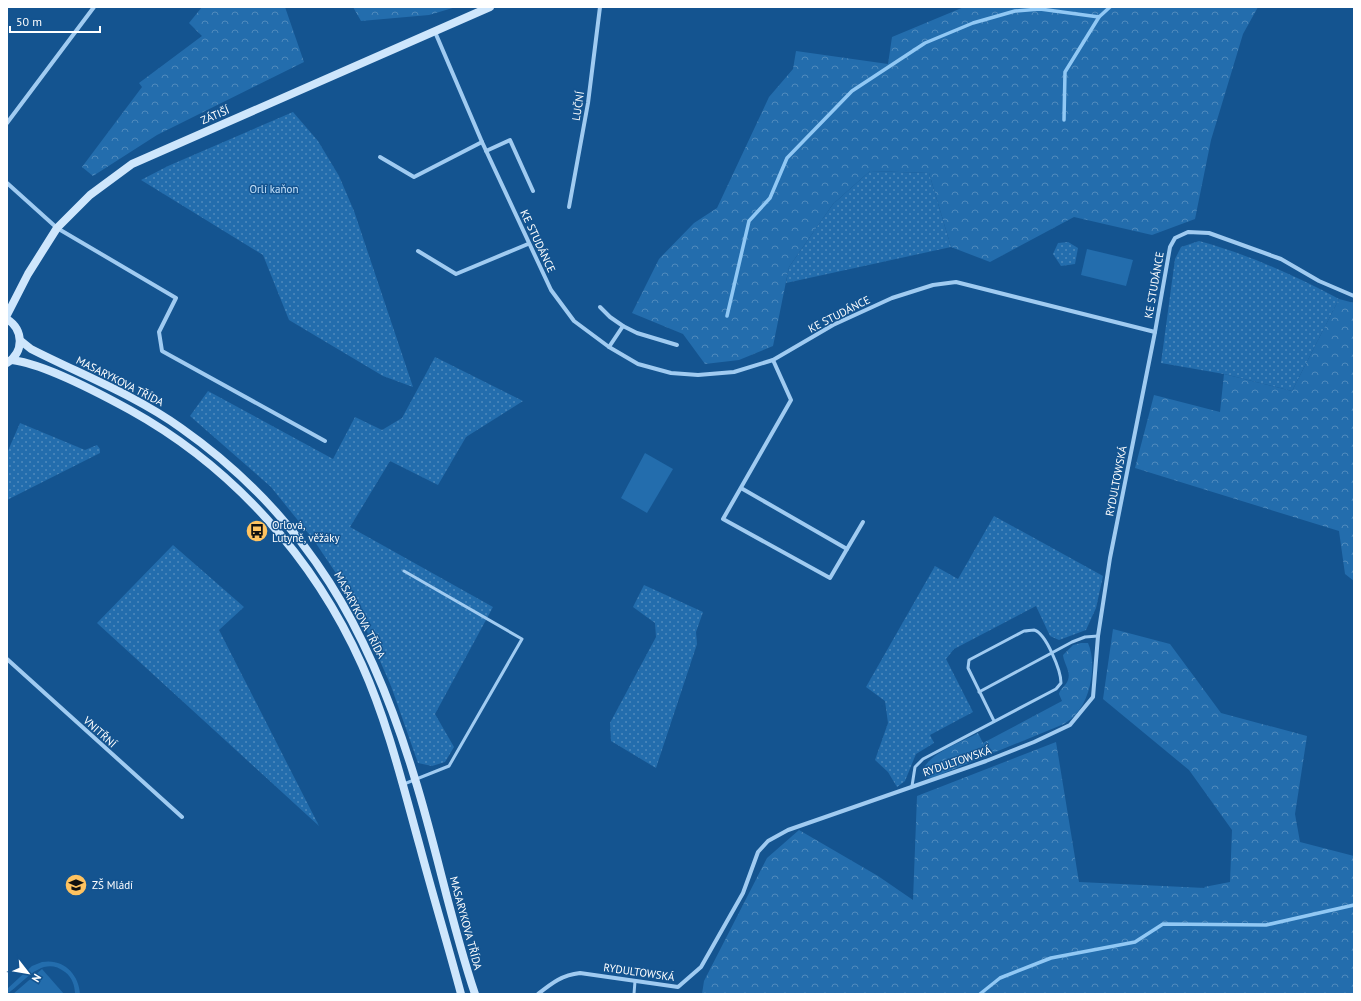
<svg xmlns="http://www.w3.org/2000/svg" width="1361" height="1001" font-family="'PT Sans',sans-serif">
<defs>
<pattern id="grass-dots" width="8" height="8" patternUnits="userSpaceOnUse"><rect width="8" height="8" fill="#236dad"/><path d="M2 2h.1M6 6h.1" fill="none" stroke="#4f8abd" stroke-width="1.8" stroke-linecap="round"/></pattern>
<pattern id="forest-crowns" width="20" height="18" patternUnits="userSpaceOnUse"><rect width="20" height="18" fill="#236dad"/><path d="M2 6a3 3 0 1 1 6 0M12 15a3 3 0 1 1 6 0" fill="none" stroke="#4f8abd"/></pattern>
</defs>
<rect width="100%" height="100%" fill="#145490"/>
<g fill="url(#grass-dots)">
<polygon points="293,112 318,141 339,176 354,211 413,387 383,376 289,320 263,255 141,180 168,166"/>
<polygon points="870,171 929,173 951,247 786,283 789,267 833,204"/>
<path d="M1199 241C1247 254 1294 275 1339 299L1292 391 1224 374 1161 363 1175 259 1181 247Z"/>
<polygon points="1068,242 1078,248 1075,264 1061,266 1053,254 1058,243"/>
<polygon points="435,357 523,401 466,437 438,485 390,461 350,527 493,607 435,714 454,747 445,762 432,766 418,763 391,686 352,597 313,539 271,487 190,416 208,391 333,459 355,417 382,430 402,418"/>
<polygon points="20,423 85,450 97,445 100,449 100,453 7,500 7,453"/>
<polygon points="994,516 1103,576 1096,608 1086,630 1059,640 1050,636 1036,606 954,649 946,659 973,712 930,735 934,743 916,754 905,781 897,787 888,772 875,760 888,723 885,701 866,687 935,566 958,579"/>
<polygon points="173,545 244,607 219,630 319,826 97,623"/>
<polygon points="644,585 703,612 696,632 697,644 656,768 611,741 610,723 656,637 655,623 633,607"/>
</g>
<g fill="url(#forest-crowns)">
<polygon points="202,7 285,7 304,62 157,135 93,176 82,167 142,87 139,83 202,36 189,23"/>
<polygon points="353,7 456,7 429,15 361,21"/>
<polygon points="964,7 1258,7 1243,34 1211,140 1195,219 1152,235 1074,217 990,262 951,247 929,173 870,171 833,204 789,267 773,346 739,360 705,364 683,334 632,313 659,259 694,223 717,208 769,97 793,69 796,51 888,64 892,37"/>
<polygon points="1339,299 1354,303 1354,581 1345,574 1339,531 1135,468 1154,395 1220,412 1224,374 1292,391"/>
<polygon points="1113,629 1170,644 1221,713 1307,736 1295,814 1300,842 1354,856 1354,994 702,994 704,981 767,858 799,830 878,876 913,900 917,796 1056,742 1079,882 1205,888 1204,887 1230,882 1232,830 1189,770 1103,699"/>
<path d="M1081 643H1088C1097 663 1091 698 1076 714 1073 718 1068 721 1064 724L932 778 926 777 922 773C926 754 962 742 978 733L983 743 1062 701 1059 694C1060 688 1066 686 1068 680 1071 671 1064 664 1063 655L1073 645Z"/>
</g>
<g fill="#236dad">
<polygon points="1087,249 1133,260 1126,286 1081,275"/>
<polygon points="645,453 673,469 647,513 621,498"/>
<path d="M42 962C63 958 79 974 80 994H75C75 986 72 977 65 972 42 954 24 983 7 994V989L32 966Z"/>
<polygon points="42,969 64,994 13,994"/>
</g>
<g fill="none" stroke-linecap="round" stroke-linejoin="round">
<g stroke="#91c8f4" stroke-width="3.5">
<polyline points="1064,120 1065,72 1099,17"/>
<polyline points="727,316 749,221 770,198 787,158 852,91 925,43 973,23 1015,11 1040,9 1099,17 1110,7"/>
<polyline points="980,994 1000,978 1051,958 1135,942 1163,924 1266,925 1354,905"/>
</g>
<g stroke="#a0cbf1" stroke-width="3">
<polyline points="404,571 522,639 449,766 404,784"/>
<polyline points="979,692 1072,642 1085,637 1098,636"/>
<path d="M912 786 915 767 923 759 1056 689 1061 683C1061 671 1046 633 1034 630 1031 630 1027 631 1024 631L969 660 968 668 994 721"/>
<polyline points="634,994 635,981"/>
</g>
<g stroke="#a0cbf1" stroke-width="4">
<polyline points="435,32 482,142 551,290 574,321 609,347 638,364 671,373 698,375 734,372 773,360 833,325 892,298 933,285 956,282 1155,332 1170,247 1175,238 1188,232 1209,233 1281,259 1319,281 1354,296"/>
<polyline points="7,123 94,7"/>
<polyline points="486,151 510,140 533,191"/>
<polyline points="380,157 414,177 482,142"/>
<polyline points="7,183 57,228 176,298 159,332 162,351 325,441"/>
<polyline points="569,207 588,103 600,7"/>
<polyline points="418,251 456,274 528,244"/>
<polyline points="600,307 610,317 623,326"/>
<polyline points="609,347 623,326 637,333 677,345"/>
<polyline points="741,488 847,549 830,578 723,519 791,400 773,360"/>
<polyline points="847,549 863,522"/>
<polyline points="7,659 182,817"/>
<path d="M538 994C552 983 562 975 580 973L678 987 701 967 743 893 758 852 768 841 788 830 986 761 1034 742 1070 725 1093 697 1098 636 1110 558 1155 332"/>
</g>
<g stroke="#cee6fc" stroke-width="8">
<polyline points="7,315 28,274 57,228 90,195 132,164 490,7"/>
<path d="M7 319C24 330 24 352 7 363"/>
<path d="M21 341 31 349C82 375 135 395 181 428 309 518 371 633 415 779 437 850 451 923 475 994"/>
<path d="M12 360C45 364 99 393 130 410 233 467 314 558 362 665 388 723 403 786 420 847 433 896 448 945 461 994"/>
</g>
</g>
<defs>
<g id="bus-disc" transform="scale(1.15)"><circle r="9.5" fill="#ffc360" stroke="#145490"/><path d="M-5-6H5V4H4V6H2V4H-2V6H-4V4H-5ZM-3.5-4V0h7V-4ZM-3.5 1.2v1.5H-2V1.2ZM2 1.2v1.5H3.5V1.2Z" fill="#111"/></g>
<g id="school-disc" transform="scale(1.15)"><circle r="9.5" fill="#ffc360" stroke="#145490"/><path d="M0-5L7-2L0 1L-7-2ZM-4 1L0 2.5L4 1V4Q0 6-4 4Z" fill="#111"/></g>
</defs>
<g fill-rule="evenodd">
<use href="#bus-disc" x="257" y="531"/>
<use href="#school-disc" x="76" y="885"/>
</g>
<g text-anchor="middle" stroke-width="3" stroke-linejoin="round" paint-order="stroke">
<g font-size="11" fill="#fff" stroke="#145490">
<text transform="translate(578 106) rotate(-81)" y="4">LUČNÍ</text>
<text transform="translate(215 115) rotate(-23)" y="4">ZÁTIŠÍ</text>
<text transform="translate(538 241) rotate(65)" y="4">KE STUDÁNCE</text>
<text transform="translate(1154 285) rotate(-80)" y="4">KE STUDÁNCE</text>
<text transform="translate(839 314) rotate(-27)" y="4">KE STUDÁNCE</text>
<text transform="translate(120 381) rotate(27)" y="4">MASARYKOVA TŘÍDA</text>
<text transform="translate(1116 481) rotate(-79)" y="4">RYDULTOWSKÁ</text>
<text transform="translate(360 615) rotate(62)" y="4">MASARYKOVA TŘÍDA</text>
<text transform="translate(100 732) rotate(42)" y="4">VNITŘNÍ</text>
<text transform="translate(957 761) rotate(-19)" y="4">RYDULTOWSKÁ</text>
<text transform="translate(466 923) rotate(75)" y="4">MASARYKOVA TŘÍDA</text>
<text transform="translate(639 972) rotate(8)" y="4">RYDULTOWSKÁ</text>
</g>
<g font-size="11" fill="#c6e3fc" stroke="#145490">
<text x="274" y="193">Orlí kaňon</text>
</g>
<g font-size="11" fill="#fff" stroke="#145490" text-anchor="start">
<text x="272" y="529">Orlová,<tspan x="272" dy="13">Lutyně, věžáky</tspan></text>
<text x="92" y="889">ZŠ Mládí</text>
</g>
</g>
<rect width="1361" height="1001" fill="none" stroke="#ffffff" stroke-width="16"/>
<g transform="translate(28 973) rotate(121)" stroke="#145490" stroke-width="3" paint-order="stroke">
<path d="M0-3L7 15L0 10L-7 15Z" fill="#ffffff"/>
<text y="-6" font-size="11" font-weight="bold" text-anchor="middle" fill="#ffffff">N</text>
</g>
<path d="M10 26v6h90v-6" fill="none" stroke="#ffffff" stroke-width="2"/>
<text x="16" y="26" font-size="12" fill="#ffffff" stroke="#145490" stroke-width="3" paint-order="stroke">50 m</text>
</svg>
